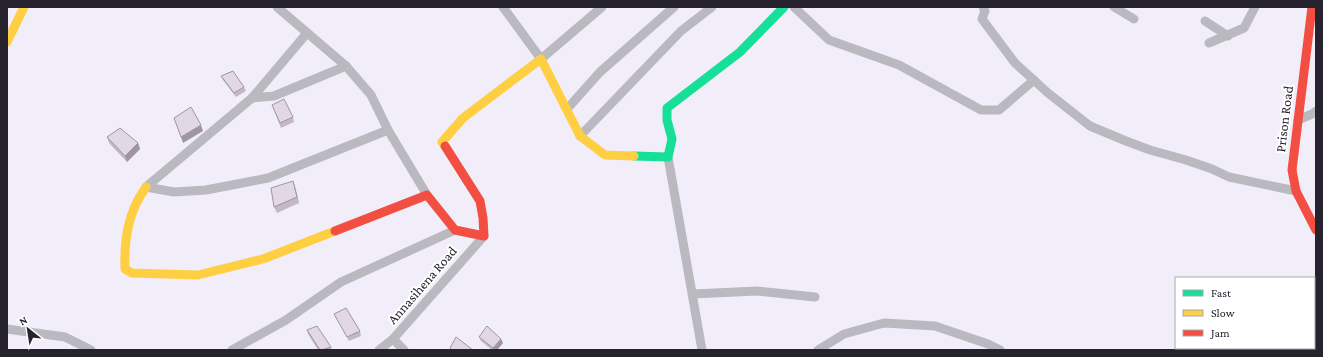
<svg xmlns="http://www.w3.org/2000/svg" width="1323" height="357" font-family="'Crimson Pro',serif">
<rect width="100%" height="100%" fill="#f1eef9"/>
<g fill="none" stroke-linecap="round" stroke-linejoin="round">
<g stroke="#bab9bf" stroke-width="9">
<polyline points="277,7 346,66 371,95 388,130 427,195"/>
<polyline points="503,7 541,59 602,7"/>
<polyline points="794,7 829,40 899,65 981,110 999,110 1034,80"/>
<polyline points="983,7 985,11 982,19 1015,63 1048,93 1090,126 1126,141 1150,150 1186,160 1212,169 1229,177 1296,191"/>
<polyline points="1114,7 1134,19"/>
<polyline points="1205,21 1228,36"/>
<polyline points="307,33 252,98 146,187 174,192 206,190 268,178 388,130"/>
<polyline points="1209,43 1244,28 1255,7"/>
<polyline points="252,98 274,96 346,66"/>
<polyline points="567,109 600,72 674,7"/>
<polyline points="1298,120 1312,114 1316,111"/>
<polyline points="580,136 681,31 712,7"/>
<polyline points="668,157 702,350"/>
<polyline points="693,294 757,291 815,297"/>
<polyline points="7,329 65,337 91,350"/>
<polyline points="393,339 404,350"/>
<polyline points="232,350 286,320 341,282 455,230"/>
<polyline points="379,350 393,339 484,236"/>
<polyline points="818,350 844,334 884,323 935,326 988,344 1000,350"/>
</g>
<polyline stroke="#16e098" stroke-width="9" points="634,156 668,157 672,139 667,120 667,108 740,52 784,7"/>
<g stroke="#ffcf43" stroke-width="9">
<polyline points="7,42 24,7"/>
<polyline points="445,146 442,142 463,118 541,59 580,136 605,155 634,156"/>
<path d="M146 187C128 212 124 239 125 269L132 273 198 275 263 259 335 231"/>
</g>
<g stroke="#f24e42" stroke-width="9">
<polyline points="1312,7 1292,170 1296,191 1316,230"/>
<polyline points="335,231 427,195 455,230 484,236 483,218 480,201 445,146"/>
</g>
</g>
<g fill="#c2b9c5">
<polygon points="221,76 244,87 246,91 236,97 223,80"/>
<polygon points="272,105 293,117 294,122 281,128"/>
<polygon points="107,137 138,143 140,149 127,162 109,143"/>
<polygon points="293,181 295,187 299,203 277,213 274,207"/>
<polygon points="334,314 360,331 361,336 349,341 336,318"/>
<polygon points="307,330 331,347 332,350 318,350 308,334"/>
<polygon points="479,337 501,339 503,343 497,350 492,350 481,341"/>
</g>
<g fill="#9e96a0">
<polygon points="201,125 203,131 183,143 181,137"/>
<polygon points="138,143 140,149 127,162 125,156"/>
<polygon points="293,181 295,187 299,203 297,197"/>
<polygon points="501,339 503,343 497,350 494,350 493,348"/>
</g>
<g fill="#e1d7e5" stroke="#9e96a0">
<polygon points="233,71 244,87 234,93 221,76"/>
<polygon points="284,99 293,117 280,123 272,105"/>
<polygon points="191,107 201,125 181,137 174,118"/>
<polygon points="120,128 138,143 125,156 107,137"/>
<polygon points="293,181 297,197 274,207 271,188"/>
<polygon points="346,308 360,331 347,337 334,314"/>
<polygon points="317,326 331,347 322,350 320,350 307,330"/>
<polygon points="487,326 501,339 493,348 479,337"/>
<polygon points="456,337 473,350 452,350 450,348"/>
</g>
<g text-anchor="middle" stroke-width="4" stroke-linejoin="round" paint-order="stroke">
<g font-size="14" fill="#26222e" stroke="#fff">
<text transform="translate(1284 119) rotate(-83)" y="5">Prison Road</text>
<text transform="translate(422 285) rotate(-49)" y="5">Annasihena Road</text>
</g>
</g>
<rect width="1323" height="357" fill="none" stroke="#26222e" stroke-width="16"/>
<rect x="1175" y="277" width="140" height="72" fill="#ffffff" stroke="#a8a7ab"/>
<rect x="1183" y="290" width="20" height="6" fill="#16e098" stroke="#a8a7ab"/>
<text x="1211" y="297" font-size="12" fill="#26222e">Fast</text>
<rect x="1183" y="310" width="20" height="6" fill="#ffcf43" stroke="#a8a7ab"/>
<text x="1211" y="317" font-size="12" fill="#26222e">Slow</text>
<rect x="1183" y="330" width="20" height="6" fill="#f24e42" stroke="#a8a7ab"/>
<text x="1211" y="337" font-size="12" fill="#26222e">Jam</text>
<g transform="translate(28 329) rotate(330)" stroke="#ffffff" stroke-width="3" paint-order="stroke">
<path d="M0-3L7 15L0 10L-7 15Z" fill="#26222e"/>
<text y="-6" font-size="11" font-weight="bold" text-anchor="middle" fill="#26222e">N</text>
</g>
</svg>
